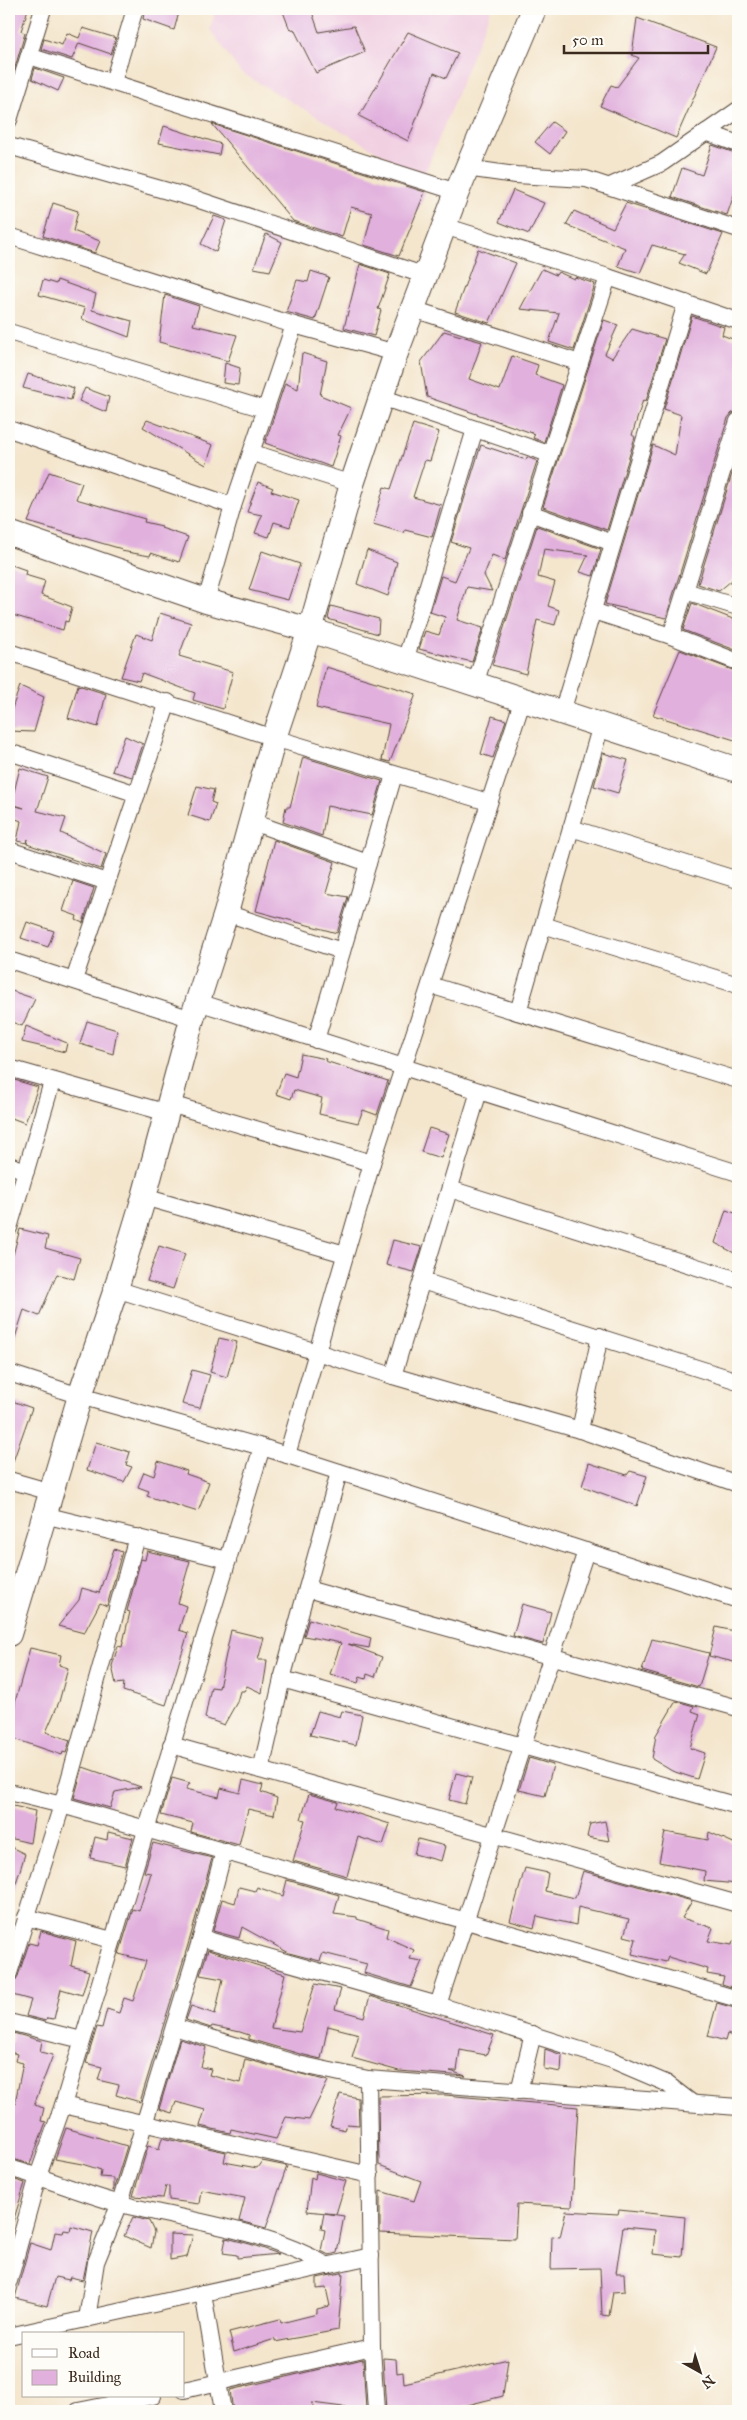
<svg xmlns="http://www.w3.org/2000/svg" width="747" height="2420" font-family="'IM FELL Great Primer',serif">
<rect width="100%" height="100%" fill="#fdfcf7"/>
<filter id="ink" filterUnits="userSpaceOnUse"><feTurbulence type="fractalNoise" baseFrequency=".02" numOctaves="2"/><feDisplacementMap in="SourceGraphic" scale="10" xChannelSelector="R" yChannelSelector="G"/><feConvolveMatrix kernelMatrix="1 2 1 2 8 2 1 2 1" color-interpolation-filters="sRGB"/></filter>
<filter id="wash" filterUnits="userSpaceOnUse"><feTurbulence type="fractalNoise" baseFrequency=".0096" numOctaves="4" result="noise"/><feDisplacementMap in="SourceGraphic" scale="20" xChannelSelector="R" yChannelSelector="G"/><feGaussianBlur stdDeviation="1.12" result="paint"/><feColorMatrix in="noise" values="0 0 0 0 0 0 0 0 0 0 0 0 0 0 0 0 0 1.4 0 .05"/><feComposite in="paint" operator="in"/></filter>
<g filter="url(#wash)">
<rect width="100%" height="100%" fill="#f4e6cd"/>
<polygon fill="#f1d0e2" points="216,9 491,9 423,178 240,72 210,29"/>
<g id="blocks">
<g fill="#e1b0dd">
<polygon points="9,9 28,9 21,31 25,33 14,71 9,68"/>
<polygon points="145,9 180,9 174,30 143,19"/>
<polygon points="282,9 311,9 319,32 354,26 365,52 316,73 294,29 290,30"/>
<polygon points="637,18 716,47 676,138 600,106 611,85 617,87 639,58 632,55"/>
<polygon points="83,28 116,38 111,54 79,43 72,59 41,49 44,39 62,45 67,33 79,38"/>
<polygon points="408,32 458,53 446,78 434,73 408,141 359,116"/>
<polygon points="35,68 64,78 58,91 32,79"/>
<polygon points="552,122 565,131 550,154 535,142"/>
<polygon points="212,124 425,192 399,256 364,245 372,213 351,207 342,237 293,221"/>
<polygon points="164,126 221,144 219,155 159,143"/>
<polygon points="712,145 738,154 738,183 727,215 672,197 682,168 702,175"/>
<polygon points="513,190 544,203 529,234 499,222"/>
<polygon points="53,203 78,211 73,231 100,241 95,253 43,236"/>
<polygon points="626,203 723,234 706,274 679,263 685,254 652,245 640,273 618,266 625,248 566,225 574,211 613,228"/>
<polygon points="214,216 226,220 216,252 201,244"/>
<polygon points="266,234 282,242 270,271 254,268"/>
<polygon points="478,249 516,263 489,323 455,312"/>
<polygon points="360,264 390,274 378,309 381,310 374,336 344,328"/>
<polygon points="542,269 556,275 558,272 574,279 575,277 595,284 574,350 549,342 559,313 520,309"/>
<polygon points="311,271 329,277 315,320 286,312 297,280 308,282"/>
<polygon points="43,280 56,284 57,280 96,294 92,310 132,321 129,337 82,319 85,308 39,295"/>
<polygon points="165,295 199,306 193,325 237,335 228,361 159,342"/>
<polygon points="692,316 724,327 722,335 738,341 738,411 732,413 728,418 666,618 605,604 653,445 675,455 681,415 664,409"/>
<polygon points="604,320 618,325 605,354 612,358 632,329 665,339 646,401 643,400 632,435 635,437 607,530 543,507"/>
<polygon points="444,331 482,342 469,379 500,390 512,356 538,365 535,375 562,385 544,442 533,438 535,434 427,397 421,362"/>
<polygon points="302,353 327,361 320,395 351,408 338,435 341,436 331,467 265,443 285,383 298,389"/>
<polygon points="225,363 240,368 238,385 223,383"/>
<polygon points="28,374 74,388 71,400 23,388"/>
<polygon points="85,388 109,397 106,412 79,401"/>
<polygon points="147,420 213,445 206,465 143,427"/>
<polygon points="413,424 439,432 430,461 425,460 413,497 441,505 432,537 405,530 404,533 373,524 384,487 391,489"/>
<polygon points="481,445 526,460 527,457 537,461 505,560 492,555 484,575 492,591 467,587 457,620 483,628 472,662 419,649 425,631 439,635 445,617 430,612 441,576 455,581 469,548 451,542"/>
<polygon points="738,454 738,575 719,591 698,584"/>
<polygon points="49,472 82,483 76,499 145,519 144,522 162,526 161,528 188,537 179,562 151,553 150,556 121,551 122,549 28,522"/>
<polygon points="258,482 273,488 271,491 299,500 290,527 274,522 269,537 255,533 262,515 247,512"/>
<polygon points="537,526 601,549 593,576 580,572 588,555 544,549 538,577 555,582 548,606 559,610 555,625 537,620 526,674 492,665"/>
<polygon points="367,550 397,562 388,596 357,584"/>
<polygon points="262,551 300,564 288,600 249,590"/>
<polygon points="9,564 26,570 25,575 45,581 41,595 72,607 68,622 65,621 63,630 9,614 12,600 9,599"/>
<polygon points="692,603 738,621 738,651 683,630"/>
<polygon points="331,606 379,619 378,634 328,619"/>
<polygon points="160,613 191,623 179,656 233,672 223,709 193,700 195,693 142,673 139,681 121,677 136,634 152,640"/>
<polygon points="680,650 738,672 738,741 653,715"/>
<polygon points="326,667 416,694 390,762 382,760 389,724 316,708"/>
<polygon points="78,685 106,694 98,727 68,718"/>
<polygon points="20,686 44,697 34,732 9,731 9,717"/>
<polygon points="492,716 506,720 493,758 481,754"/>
<polygon points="125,736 143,744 132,777 112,771"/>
<polygon points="603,753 628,760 618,793 594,786"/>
<polygon points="303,757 382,781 372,815 327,806 322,836 283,822 286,807 290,807"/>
<polygon points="20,768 48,777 37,811 66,818 61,833 106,854 101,869 27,844 28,839 27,843 17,841 21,821 9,816 9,804 24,808 11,804"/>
<polygon points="197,786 214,790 211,802 216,804 210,822 188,815"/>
<polygon points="274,840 335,862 326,893 348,897 337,933 256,911"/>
<polygon points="73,881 94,888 83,923 76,920 77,916 63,911"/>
<polygon points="27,922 54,931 48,947 21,938"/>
<polygon points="9,990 35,999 22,1026 9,1021"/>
<polygon points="87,1021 117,1030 113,1054 80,1044"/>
<polygon points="26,1026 67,1043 65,1052 22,1042"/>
<polygon points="301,1054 326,1059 325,1061 388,1081 377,1115 363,1110 358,1123 319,1114 322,1098 294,1090 291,1099 276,1094 284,1073 296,1077"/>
<polygon points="11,1079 38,1087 25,1123 9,1117"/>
<polygon points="429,1128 449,1134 441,1158 421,1152"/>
<polygon points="726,1210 738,1214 738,1255 715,1243"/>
<polygon points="20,1229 48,1236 45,1248 80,1258 74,1279 57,1274 39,1316 24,1310 12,1347 9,1347 9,1254 13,1255"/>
<polygon points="393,1240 422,1247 414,1272 386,1265"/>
<polygon points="159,1246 185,1254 173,1289 147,1281"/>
<polygon points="219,1338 237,1342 227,1377 210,1372"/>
<polygon points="192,1370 210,1375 200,1408 182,1404"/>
<polygon points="9,1400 32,1408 11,1467 9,1467"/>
<polygon points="96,1442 130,1452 126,1465 132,1467 124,1482 87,1470"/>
<polygon points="158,1461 187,1471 186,1474 209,1482 198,1512 147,1496 149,1491 138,1487 144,1472 154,1476"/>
<polygon points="589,1463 627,1475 630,1471 647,1476 637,1506 582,1486"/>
<polygon points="114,1549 122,1552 107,1606 100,1603 84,1633 58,1626 79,1600 82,1588 99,1593"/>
<polygon points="147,1551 190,1561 178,1603 186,1606 179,1630 188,1633 166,1705 123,1691 124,1683 116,1684 112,1666 118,1646 122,1647 130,1612 127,1611 141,1559 145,1560"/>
<polygon points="522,1604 551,1612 543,1644 513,1636"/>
<polygon points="309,1619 371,1638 369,1648 348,1644 382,1657 375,1677 367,1674 366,1679 360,1677 358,1683 330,1674 341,1643 304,1636"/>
<polygon points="716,1627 738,1632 738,1663 709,1656"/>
<polygon points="231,1630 264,1638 258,1660 267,1660 266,1669 262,1693 247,1686 244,1691 240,1691 237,1702 224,1725 205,1718 211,1687 219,1688"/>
<polygon points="652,1639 709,1653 699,1687 642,1671"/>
<polygon points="30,1648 61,1655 59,1665 68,1668 59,1702 46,1732 70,1740 66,1753 63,1752 62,1755 9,1737 9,1722 14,1723 15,1702"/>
<polygon points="676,1701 694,1706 692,1711 700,1714 690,1748 705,1753 697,1779 672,1771 652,1759 656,1735"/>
<polygon points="318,1711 340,1717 342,1711 362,1715 356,1745 310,1735"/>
<polygon points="529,1758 553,1765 545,1796 519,1790"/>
<polygon points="83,1767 141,1787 115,1792 110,1808 74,1798"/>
<polygon points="456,1773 472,1777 465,1804 449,1800"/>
<polygon points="172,1778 190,1783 186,1789 219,1797 221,1788 240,1793 243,1780 263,1785 261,1792 277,1798 274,1815 248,1809 239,1845 191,1832 193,1823 161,1815"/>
<polygon points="309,1794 338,1802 336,1807 390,1824 383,1845 358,1837 347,1876 293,1861 305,1820 301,1819"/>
<polygon points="9,1805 35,1811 30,1843 9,1838"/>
<polygon points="605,1821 609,1841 587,1837 590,1824"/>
<polygon points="108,1832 133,1838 125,1866 90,1858 95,1837 107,1840"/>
<polygon points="665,1832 708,1840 709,1832 738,1845 738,1884 704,1881 705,1871 659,1862"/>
<polygon points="418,1839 445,1846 441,1861 414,1854"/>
<polygon points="153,1843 212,1858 191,1935 140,2102 116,2095 119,2085 98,2080 102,2067 86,2063 97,2027 102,2028 107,2009 119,2013 124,1998 133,2001 146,1961 119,1954 133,1909 139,1911 151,1873 144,1872"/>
<polygon points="9,1846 25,1854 12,1896 9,1896"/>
<polygon points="525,1868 548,1873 545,1891 575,1898 583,1871 692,1901 682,1918 713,1928 708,1941 732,1945 733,1941 738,1942 738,1989 722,1984 724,1977 707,1974 708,1969 668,1957 666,1962 632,1954 636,1939 624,1936 629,1919 578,1907 576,1925 537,1916 534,1928 510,1921"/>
<polygon points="287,1880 339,1895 334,1914 357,1917 357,1919 388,1929 386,1937 414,1950 410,1959 422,1961 411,1987 364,1973 367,1964 323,1953 320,1961 289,1953 242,1927 239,1938 213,1931 222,1899 235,1903 239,1887 255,1891 257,1887 283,1896"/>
<polygon points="41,1931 76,1941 71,1966 89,1971 82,1995 61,1989 54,2019 47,2018 46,2021 26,2016 31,2000 9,1994 9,1983 15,1981 18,1976 29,1943 37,1945"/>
<polygon points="208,1950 285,1974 271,2028 300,2032 315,1984 341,1989 335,2009 364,2017 370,1996 494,2035 486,2055 460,2050 457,2071 450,2071 466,2076 399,2071 352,2058 359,2034 328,2026 321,2059 300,2054 249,2039 249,2035 240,2032 212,2026 211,2028 186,2020 191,2006 215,2014 223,1979 200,1975"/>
<polygon points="717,2003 738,2009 738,2038 727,2034 725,2041 708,2036"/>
<polygon points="13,2033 42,2041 40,2052 53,2055 34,2105 44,2108 41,2121 46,2122 30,2164 9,2158 9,2117 12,2118 23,2063 15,2061 17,2054 10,2052"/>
<polygon points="180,2039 206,2047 201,2067 211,2069 209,2075 240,2083 245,2059 328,2081 309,2120 286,2117 276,2139 231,2129 230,2133 200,2126 205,2110 176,2102 172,2113 159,2109"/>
<polygon points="545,2049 562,2055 561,2072 544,2069"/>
<polygon points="340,2094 358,2098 359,2125 347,2124 345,2130 330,2126"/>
<polygon points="445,2095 578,2107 572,2207 517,2204 515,2239 380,2233 380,2191 414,2201 421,2181 379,2165 378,2096"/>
<polygon points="66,2128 127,2146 113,2191 113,2178 100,2177 101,2170 82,2164 55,2159"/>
<polygon points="162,2138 226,2152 224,2162 257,2168 262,2161 287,2166 266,2228 239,2221 245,2198 201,2190 199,2204 169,2200 169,2187 166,2186 163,2198 133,2196 148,2146 159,2149"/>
<polygon points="316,2173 346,2181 336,2214 307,2211 311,2177 315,2179"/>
<polygon points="9,2178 25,2183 13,2222 9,2222"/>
<polygon points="619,2210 685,2217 682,2257 653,2254 655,2230 623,2227 616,2273 624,2273 625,2291 613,2292 609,2316 602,2315 600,2268 551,2269 552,2236 560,2237 566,2211 618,2214"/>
<polygon points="324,2213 344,2216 337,2253 329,2255 321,2251 325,2230 321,2229"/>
<polygon points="133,2217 149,2221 154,2232 151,2248 124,2236"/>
<polygon points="71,2226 93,2232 83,2280 70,2277 69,2280 55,2277 47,2306 15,2298 30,2243 51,2250 55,2232 63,2233 64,2230 70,2231"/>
<polygon points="170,2234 193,2235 187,2257 170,2260"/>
<polygon points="226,2238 250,2244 279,2254 237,2258 237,2255 223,2253"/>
<polygon points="341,2273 343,2274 338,2330 275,2342 275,2339 234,2352 229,2332 280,2319 281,2323 317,2314 317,2309 330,2306 326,2288 317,2289 317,2278"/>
<polygon points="383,2358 396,2359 397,2373 403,2372 404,2383 508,2359 503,2396 444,2411 386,2411"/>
<polygon points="363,2359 366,2410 312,2403 314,2411 233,2411 230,2390"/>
</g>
</g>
</g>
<g filter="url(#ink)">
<use href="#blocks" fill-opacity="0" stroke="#574638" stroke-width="1"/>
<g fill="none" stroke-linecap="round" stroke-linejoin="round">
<g stroke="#574638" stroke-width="18">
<g id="street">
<polyline points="29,56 457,192"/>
<polyline points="113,82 135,9"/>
<polyline points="9,120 43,9"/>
<polyline points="706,132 738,144"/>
<polyline points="9,146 199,200 426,276"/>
<polyline points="466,168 516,175 586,179 738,229"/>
<polyline points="610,186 662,163 738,110"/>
<polyline points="444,226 608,277 738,321"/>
<polyline points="9,236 294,325 396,353"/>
<polyline points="413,309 580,363"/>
<polyline points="9,332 264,409"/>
<polyline points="381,397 549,454"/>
<polyline points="9,429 233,506"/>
<polyline points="253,453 352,484"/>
<polyline points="530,513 613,543"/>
<polyline points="685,591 738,607"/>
<polyline points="206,601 233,506 294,325"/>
<polyline points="593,611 671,636 738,662"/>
<polyline points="671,636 738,421"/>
<polyline points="9,652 274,738 488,802"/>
<polyline points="405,661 475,429"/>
<polyline points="475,684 608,277"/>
<polyline points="562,712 686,303"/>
<polyline points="9,752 137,794"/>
<polyline points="252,822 368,863"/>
<polyline points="571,828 738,880"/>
<polyline points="9,850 107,882"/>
<polyline points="226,913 342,951"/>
<polyline points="543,925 738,985"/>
<polyline points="9,960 192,1019"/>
<polyline points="74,980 168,702"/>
<polyline points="430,985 738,1080"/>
<polyline points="198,1002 738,1173"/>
<polyline points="518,1012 601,725"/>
<polyline points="316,1040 394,775"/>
<polyline points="9,1068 167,1113"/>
<polyline points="170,1104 372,1163"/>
<polyline points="9,1165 26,1171"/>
<polyline points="450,1189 738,1280"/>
<polyline points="144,1197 345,1254"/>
<polyline points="9,1228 52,1082"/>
<polyline points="422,1281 738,1381"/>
<polyline points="116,1289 393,1376 580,1430 738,1484"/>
<polyline points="9,1373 80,1396 262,1447 738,1600"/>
<polyline points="393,1376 479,1091"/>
<polyline points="580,1430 600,1336"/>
<polyline points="287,1455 372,1163 523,699"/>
<polyline points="9,1480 51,1492"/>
<polyline points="44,1515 228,1560"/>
<polyline points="307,1589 738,1708"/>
<polyline points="282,1679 738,1806"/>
<polyline points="171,1745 738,1904"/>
<polyline points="261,1770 282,1679 339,1472"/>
<polyline points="9,1792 62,1805 738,1999"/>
<polyline points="26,1917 112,1940"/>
<polyline points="201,1938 438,2005 612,2060 666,2083 692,2103"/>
<polyline points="9,1973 62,1805 137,1537"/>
<polyline points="438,2005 586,1551"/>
<polyline points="9,2022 82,2040"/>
<polyline points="174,2027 298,2064 368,2079 738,2107"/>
<polyline points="368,2079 372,2347 376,2411"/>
<polyline points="519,2091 533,2034"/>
<polyline points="63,2105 370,2175"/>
<path d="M9 2168C47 2178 83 2194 121 2204 191 2222 265 2229 328 2266"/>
<polyline points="9,2281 38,2176 63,2105 262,1447"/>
<polyline points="203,2293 223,2411"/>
<polyline points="87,2319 96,2262 120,2203 201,1938 224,1851"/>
<polyline points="9,2336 371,2256"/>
<polyline points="184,2390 372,2347"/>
<polyline points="78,2411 153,2396"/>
</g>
</g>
<g stroke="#574638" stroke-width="26">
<g id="secondary">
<polyline points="9,533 206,601 310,630 738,770"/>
<polyline points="9,1634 80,1396 116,1289 144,1197 192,1019 226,913 274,738 310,630 352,484 396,353 457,192 534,9"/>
</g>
</g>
<use href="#street" stroke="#fff" stroke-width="16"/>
<use href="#secondary" stroke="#fff" stroke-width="24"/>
</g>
</g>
<rect width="747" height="2420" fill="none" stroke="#fdfcf7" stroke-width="30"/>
<rect x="22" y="2332" width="162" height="65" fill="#fdfcf7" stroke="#afa8a0"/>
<rect x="32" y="2349" width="25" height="8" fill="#ffffff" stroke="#afa8a0"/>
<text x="68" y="2358" font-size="15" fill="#3b2a1e">Road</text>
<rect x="32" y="2370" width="25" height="15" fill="#e1b0dd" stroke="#afa8a0"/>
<text x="68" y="2382" font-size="15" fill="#3b2a1e">Building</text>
<g transform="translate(700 2372) rotate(141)" stroke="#fdfcf7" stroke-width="4" paint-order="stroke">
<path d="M0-4L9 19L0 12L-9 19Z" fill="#3b2a1e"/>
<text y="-8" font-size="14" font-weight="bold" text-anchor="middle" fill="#3b2a1e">N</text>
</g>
<path d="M564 45v8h144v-8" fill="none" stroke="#3b2a1e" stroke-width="2.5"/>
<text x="572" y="45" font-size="15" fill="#3b2a1e" stroke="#fdfcf7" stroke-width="4" paint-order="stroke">50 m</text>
</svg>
